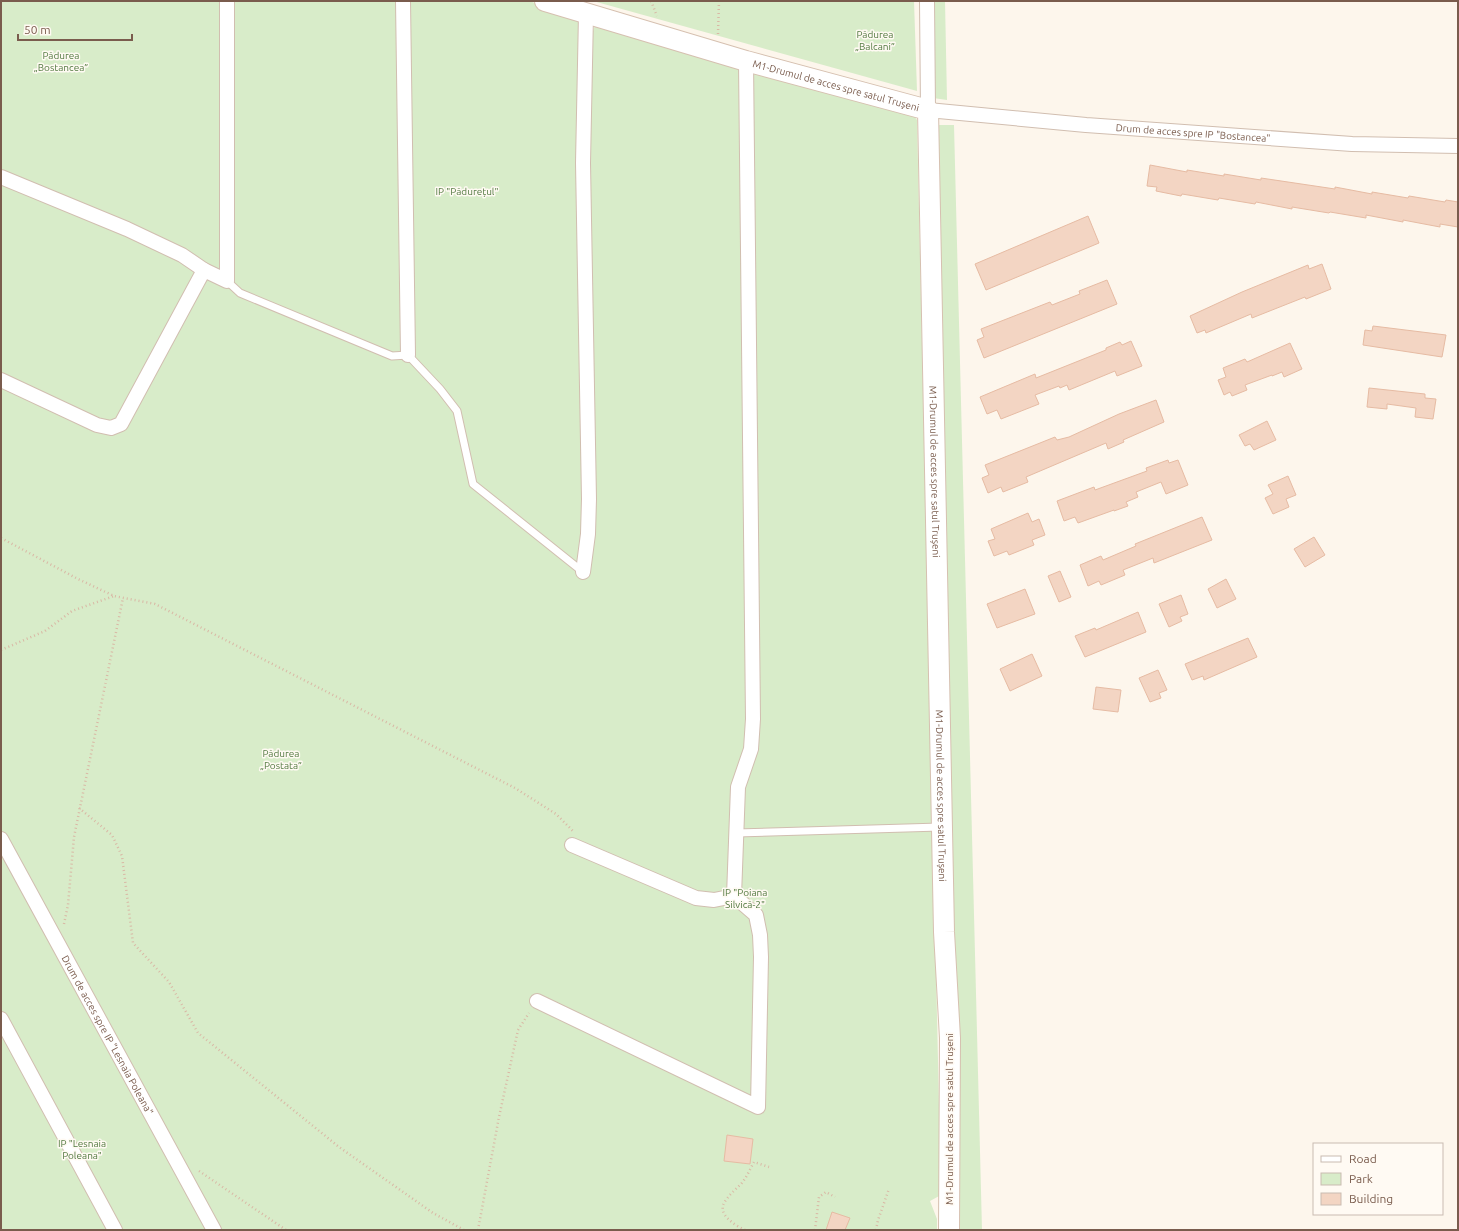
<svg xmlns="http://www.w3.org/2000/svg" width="1459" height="1231" font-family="Ubuntu,sans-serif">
<rect width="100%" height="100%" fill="#fdf6ec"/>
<g fill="#d8ecc9">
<polygon points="1,1 529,1 579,17 592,34 596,22 738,65 751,76 758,69 912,113 917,120 941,1195 930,1201 937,1219 937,1230 1,1230"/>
<polygon points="593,1 914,1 917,91"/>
<polygon points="931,1 945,1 947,100 933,98"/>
<polygon points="938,125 954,125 982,1230 958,1230"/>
</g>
<g fill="#f3d5c3" stroke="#e6bba3">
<polygon points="1150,165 1187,172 1187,170 1224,176 1224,174 1261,180 1261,178 1335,189 1335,187 1372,194 1372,192 1408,198 1409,196 1445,202 1446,200 1458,202 1458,227 1440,224 1440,227 1403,220 1403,222 1366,215 1366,218 1330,212 1329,213 1292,207 1292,209 1256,202 1255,204 1219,198 1218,200 1182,194 1181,196 1156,191 1157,187 1147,186"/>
<polygon points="1088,216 1099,243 986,290 975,264"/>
<polygon points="1322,264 1331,289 1306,299 1305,297 1252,318 1251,314 1206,333 1205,330 1197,333 1190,316 1242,292 1308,265 1309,269"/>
<polygon points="1107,280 1117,304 984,358 977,340 984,337 981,329 1050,302 1052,305 1080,294 1079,291"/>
<polygon points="1373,326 1446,335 1442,357 1363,345 1365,330 1372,331"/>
<polygon points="1131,341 1142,366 1117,376 1115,371 1069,390 1067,385 1060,388 1059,386 1035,395 1039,404 1001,419 997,410 987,414 980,397 1035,374 1036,378 1106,350 1106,348 1120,342 1122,345"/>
<polygon points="1290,343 1302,369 1284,377 1282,372 1272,376 1272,375 1245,385 1247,390 1232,396 1230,392 1224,395 1218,380 1226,377 1223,368 1245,359 1247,362"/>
<polygon points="1369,388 1425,394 1425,398 1436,399 1433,419 1415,417 1416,408 1387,404 1387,409 1367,407"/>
<polygon points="1156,400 1164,422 1123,440 1124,442 1108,449 1106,443 1026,477 1028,482 1003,492 1001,487 988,493 982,478 989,475 985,465 1055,437 1057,440 1069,437 1119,414"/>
<polygon points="1267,421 1276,440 1254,450 1250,444 1245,446 1239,435"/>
<polygon points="1168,460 1169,463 1178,460 1188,485 1166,494 1161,482 1136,492 1138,497 1126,502 1128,506 1114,511 1114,510 1078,523 1075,517 1064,521 1057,501 1094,487 1095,490 1147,471 1146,468"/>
<polygon points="1288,476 1296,495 1286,499 1289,507 1273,514 1265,498 1273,494 1268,485"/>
<polygon points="1028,513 1032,522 1039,519 1045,535 1032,540 1034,545 1009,555 1007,551 994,556 988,541 995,539 991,529"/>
<polygon points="1202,517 1212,540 1154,563 1153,558 1123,570 1125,575 1101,585 1099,581 1088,586 1080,565 1101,556 1103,560 1136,546 1135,544"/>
<polygon points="1314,537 1325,555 1305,567 1294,549"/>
<polygon points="1060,571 1071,597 1059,602 1048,576"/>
<polygon points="1226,579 1236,599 1217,608 1208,589"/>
<polygon points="1025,589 1035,614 997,628 987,604"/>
<polygon points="1181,595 1188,614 1180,617 1182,621 1169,627 1159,604"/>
<polygon points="1138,612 1146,632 1085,657 1075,636 1095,628 1096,630"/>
<polygon points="1248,638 1257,657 1204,680 1203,676 1192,680 1185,664"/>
<polygon points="1032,654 1042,676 1010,691 1000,669"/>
<polygon points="1158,670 1167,690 1159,693 1161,698 1150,702 1139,678"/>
<polygon points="1096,687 1121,690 1118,712 1093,709"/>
<polygon points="727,1135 753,1139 750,1164 724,1161"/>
<polygon points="832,1212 850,1218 845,1230 826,1230"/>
</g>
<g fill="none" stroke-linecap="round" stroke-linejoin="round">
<g stroke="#d1beb0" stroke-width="9">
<g id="lane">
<polyline points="227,281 240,293 392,356 408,355 440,389 457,411 473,484 583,572"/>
<polyline points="736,833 940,827"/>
</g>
</g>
<g stroke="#d1beb0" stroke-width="16">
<g id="street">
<polyline points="403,1 408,355"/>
<path id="s1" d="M927 1 928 110 1086 125 1352 144 1458 146"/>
<polyline points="1,177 127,229 182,255 204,270 227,281 227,1"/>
<polyline points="1,380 97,425 111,428 121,424 204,270"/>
<polyline points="583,572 588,534 589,499 583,163 586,14"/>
<path id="s2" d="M1 839 214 1230"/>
<polyline points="572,845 696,898 714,900 734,896"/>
<polyline points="537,1001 758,1107 761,957 760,935 756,915 734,896 738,787 751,749 753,719 746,61"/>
<polyline points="1,1019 115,1230"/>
</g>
</g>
<g stroke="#d6c0b0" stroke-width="22">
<g id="secondary">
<path id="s3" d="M545 1 746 61 928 110 944 932 950 1038 949 1230"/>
</g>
</g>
<g stroke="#d9b8a5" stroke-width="2.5" stroke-dasharray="1 3" stroke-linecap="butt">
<polyline points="651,1 657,16"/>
<polyline points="718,34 719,1"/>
<polyline points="1,538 78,579 114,596 155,604 515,788 556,814 573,831"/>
<polyline points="1,650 45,631 72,611 114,596"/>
<polyline points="79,808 112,835 122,856 133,943 169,982 198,1033 339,1147 433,1213 464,1230"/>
<polyline points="64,924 68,905 74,837 123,598"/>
<polyline points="199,1171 286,1230"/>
<polyline points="478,1230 499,1117 518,1030 529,1013"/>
<path d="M745 1230C734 1225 715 1213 726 1200 730 1194 736 1189 741 1184 747 1177 750 1169 754 1162L769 1167"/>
<polyline points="815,1230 819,1197 826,1192 835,1197"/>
<polyline points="876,1230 878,1220 889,1189"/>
</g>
<use href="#lane" stroke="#fff" stroke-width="7"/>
<use href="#street" stroke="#fff" stroke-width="14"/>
<use href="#secondary" stroke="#fff" stroke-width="20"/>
</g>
<g text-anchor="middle" stroke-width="3" stroke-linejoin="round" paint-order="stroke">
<g font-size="10" fill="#537a41" stroke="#fffaf3">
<text x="875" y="38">Pădurea<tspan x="875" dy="12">„Balcani”</tspan></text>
<text x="61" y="59">Pădurea<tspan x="61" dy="12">„Bostancea”</tspan></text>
<text x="467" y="195">IP "Pădurețul"</text>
<text x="281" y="757">Pădurea<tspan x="281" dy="12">„Postata”</tspan></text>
<text x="745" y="896">IP "Poiana<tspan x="745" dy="12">Silvică-2"</tspan></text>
<text x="82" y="1147">IP "Lesnaia<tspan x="82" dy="12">Poleana"</tspan></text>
</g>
<g font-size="10" fill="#7a5c4d" stroke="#fffaf3">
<text dy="4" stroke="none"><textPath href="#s3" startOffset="303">M1-Drumul de acces spre satul Trușeni</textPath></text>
<text dy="4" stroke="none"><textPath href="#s1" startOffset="375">Drum de acces spre IP "Bostancea"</textPath></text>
<text dy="4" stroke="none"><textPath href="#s3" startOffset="760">M1-Drumul de acces spre satul Trușeni</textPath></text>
<text dy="4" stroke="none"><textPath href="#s3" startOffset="1084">M1-Drumul de acces spre satul Trușeni</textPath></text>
<text dy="4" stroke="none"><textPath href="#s2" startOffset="223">Drum de acces spre IP "Lesnaia Poleana"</textPath></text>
<text transform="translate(949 1119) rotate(-90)" y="4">M1-Drumul de acces spre satul Trușeni</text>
</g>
</g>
<rect width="1459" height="1231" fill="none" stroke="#7a5c4d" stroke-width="4"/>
<rect x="1313" y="1143" width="130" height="72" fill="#fffaf3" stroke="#cabbb1"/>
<rect x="1321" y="1156" width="20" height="6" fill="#ffffff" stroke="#cabbb1"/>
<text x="1349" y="1163" font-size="12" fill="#7a5c4d">Road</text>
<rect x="1321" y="1173" width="20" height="12" fill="#d8ecc9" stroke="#cabbb1"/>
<text x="1349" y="1183" font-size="12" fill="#7a5c4d">Park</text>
<rect x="1321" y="1193" width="20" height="12" fill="#f3d5c3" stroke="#cabbb1"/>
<text x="1349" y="1203" font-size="12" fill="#7a5c4d">Building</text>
<path d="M18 34v6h114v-6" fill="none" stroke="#7a5c4d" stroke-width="2"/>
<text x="24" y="34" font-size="12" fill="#7a5c4d" stroke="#fffaf3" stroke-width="3" paint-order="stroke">50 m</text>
</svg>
